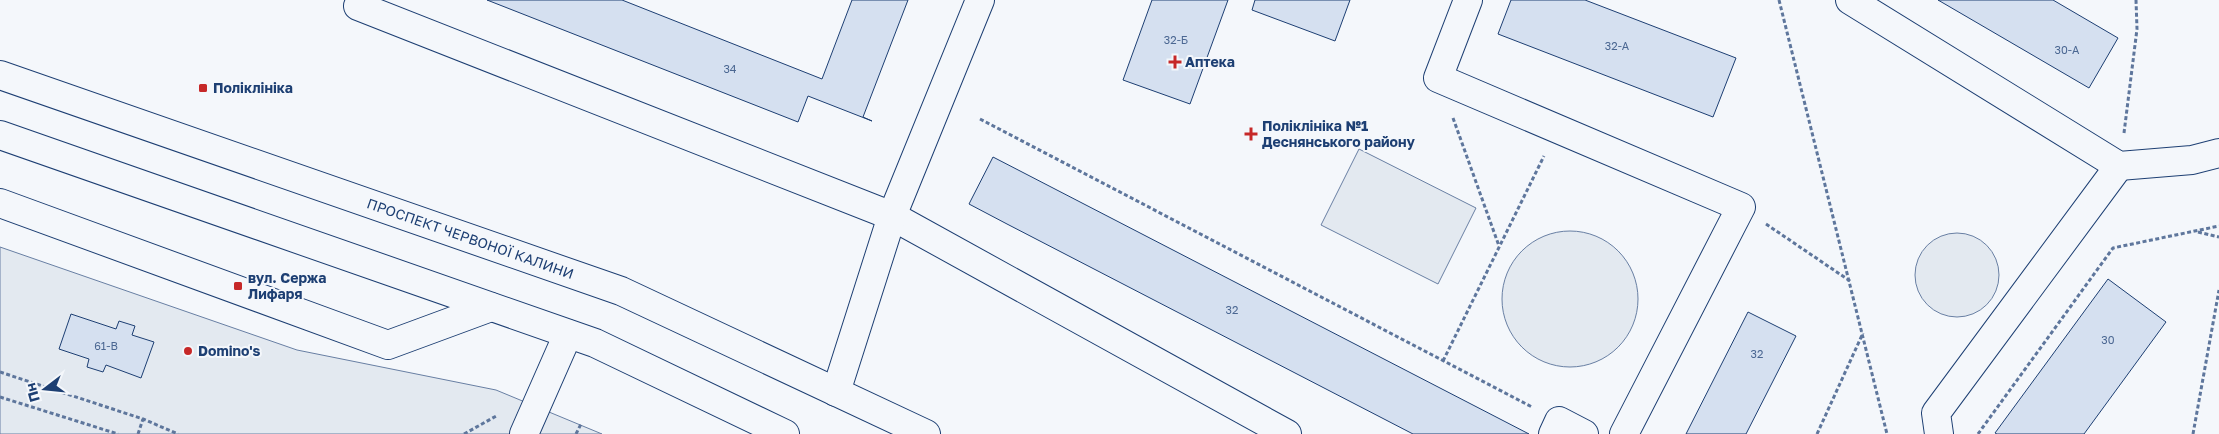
<svg xmlns="http://www.w3.org/2000/svg" width="2219" height="434" font-family="'Golos Text',sans-serif">
<rect width="100%" height="100%" fill="#f4f7fb"/>
<g fill="#e3e9f0" stroke="#687fa3">
<polygon points="1359,149 1476,208 1438,284 1321,225"/>
<circle cx="1570" cy="299" r="68"/>
<circle cx="1957" cy="275" r="42"/>
<polygon points="0,247 297,350 496,390 602,434 0,434"/>
</g>
<g fill="#d5e0f0" stroke="#1d3f73">
<polygon points="487,0 622,0 822,79 852,0 908,0 863,117 872,121 808,96 798,122"/>
<polygon points="1152,0 1228,0 1190,104 1123,80"/>
<polygon points="1255,0 1350,0 1335,41 1252,10"/>
<polygon points="1511,0 1585,0 1736,58 1713,117 1498,34"/>
<polygon points="1938,0 2053,0 2118,38 2089,88"/>
<polygon points="993,157 1529,434 1413,434 1007,224 969,204"/>
<polygon points="2108,279 2166,322 2084,434 1997,434 1995,433"/>
<polygon points="1748,312 1796,336 1746,434 1686,434"/>
<polygon points="71,314 116,329 119,321 135,326 132,335 154,342 141,378 106,365 103,372 87,367 89,359 59,349"/>
</g>
<g fill="none" stroke-linecap="round" stroke-linejoin="round">
<g stroke="#1d3f73" stroke-width="30">
<g id="minor">
<polyline points="361,0 358,6 892,216 1287,434"/>
<polyline points="1468,0 1438,78 1741,207 1624,434"/>
<polyline points="1850,0 2119,166 2192,160 2219,153"/>
<polyline points="0,203 388,345 491,307"/>
<polyline points="836,392 892,216 980,0"/>
<polyline points="524,434 568,334"/>
<polyline points="1553,434 1559,421 1584,434"/>
<polyline points="1939,434 1936,413 2119,166"/>
</g>
</g>
<g stroke="#1d3f73" stroke-width="30">
<g id="major">
<path id="s1" d="M0 75 621 291 926 434"/>
<polyline points="0,135 595,343 785,434"/>
</g>
</g>
<g stroke="#5e769c" stroke-width="3" stroke-dasharray="4 2.5" stroke-linecap="butt">
<polyline points="1779,0 1887,434"/>
<polyline points="1453,118 1499,246"/>
<polyline points="980,119 1532,407"/>
<polyline points="2124,133 2137,29 2136,0"/>
<polyline points="1766,224 1850,281"/>
<polyline points="2198,232 2219,237"/>
<polyline points="1443,361 1544,156"/>
<polyline points="0,372 143,419 178,434"/>
<polyline points="0,397 118,434"/>
<polyline points="138,434 143,419"/>
<polyline points="464,434 498,415"/>
<polyline points="576,434 581,424"/>
<polyline points="1817,434 1863,333"/>
<polyline points="1978,434 2113,248 2219,226"/>
<polyline points="2193,434 2219,290"/>
</g>
<use href="#minor" stroke="#f4f7fb" stroke-width="28"/>
<use href="#major" stroke="#f4f7fb" stroke-width="28"/>
</g>
<g fill="#c62828" stroke="#f4f7fb" stroke-width="2">
<path d="M1172.5 54.5h5v5h5v5h-5v5h-5v-5h-5v-5h5z"/>
<rect x="198" y="83" width="10" height="10" rx="2.5"/>
<path d="M1248.5 126.5h5v5h5v5h-5v5h-5v-5h-5v-5h5z"/>
<rect x="233" y="281" width="10" height="10" rx="2.5"/>
<circle cx="188" cy="351" r="5"/>
</g>
<g text-anchor="middle" stroke-width="4" stroke-linejoin="round" paint-order="stroke">
<g font-size="11" fill="#4b6792">
<text x="1176" y="44">32-Б</text>
<text x="1617" y="50">32-А</text>
<text x="2067" y="54">30-А</text>
<text x="730" y="73">34</text>
<text x="1232" y="314">32</text>
<text x="2108" y="344">30</text>
<text x="106" y="350">61-В</text>
<text x="1757" y="358">32</text>
</g>
<g font-size="14" font-weight="bold" fill="#1d3f73" stroke="#f4f7fb" text-anchor="start">
<text x="1185" y="67">Аптека</text>
<text x="213" y="93">Поліклініка</text>
<text x="1262" y="131">Поліклініка №1<tspan x="1262" dy="16">Деснянського району</tspan></text>
<text x="248" y="283">вул. Сержа<tspan x="248" dy="16">Лифаря</tspan></text>
<text x="198" y="356">Domino's</text>
</g>
<g font-size="14" fill="#1d3f73" stroke="#f4f7fb">
<text dy="5" stroke="none"><textPath href="#s1" startOffset="498">ПРОСПЕКТ ЧЕРВОНОЇ КАЛИНИ</textPath></text>
</g>
</g>
<g transform="translate(45 389) rotate(254)" stroke="#f4f7fb" stroke-width="4" paint-order="stroke">
<path d="M0-4L9 19L0 12L-9 19Z" fill="#1d3f73"/>
<text y="-8" font-size="14" font-weight="bold" text-anchor="middle" fill="#1d3f73">Пн</text>
</g>
</svg>
